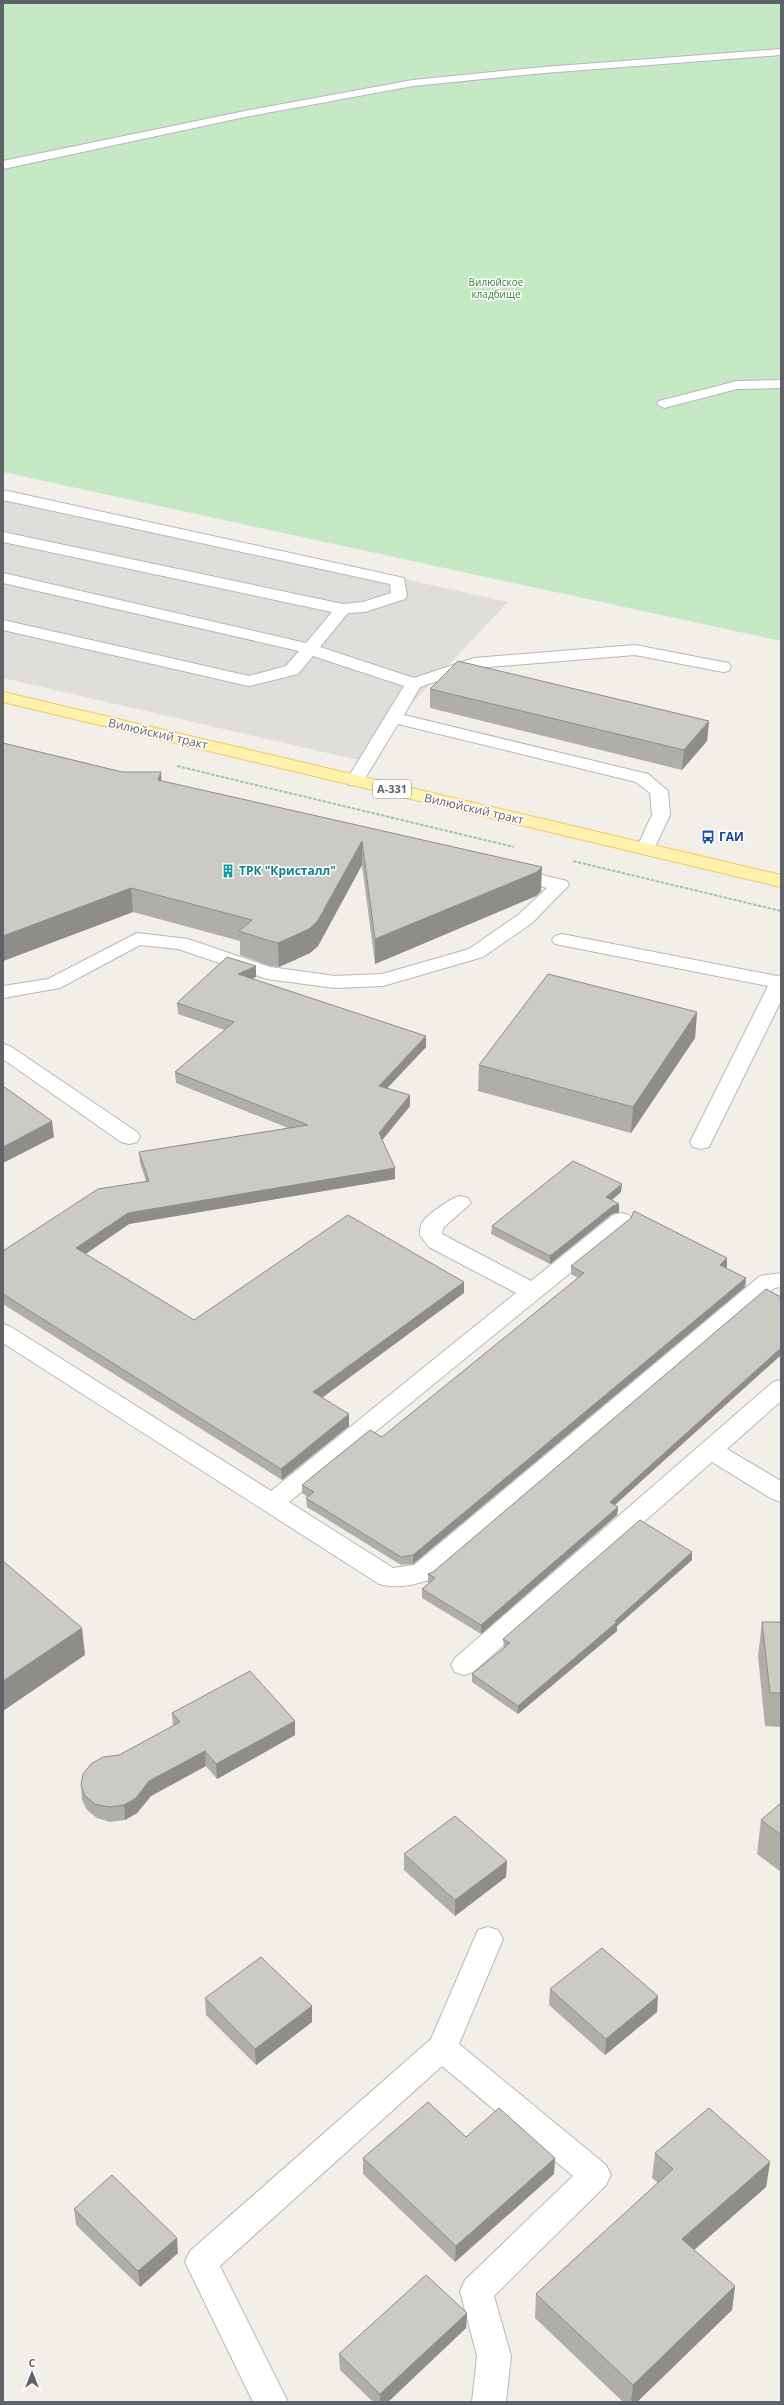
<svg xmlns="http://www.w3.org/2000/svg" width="784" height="2405" font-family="'Open Sans',sans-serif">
<rect width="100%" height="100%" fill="#f1efe8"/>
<polygon fill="#e0deda" points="3,490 508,602 358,760 3,678"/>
<polygon fill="#c5e8c5" points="3,3 781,3 781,641 3,472"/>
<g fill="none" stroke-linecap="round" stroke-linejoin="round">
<g stroke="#b5b8bc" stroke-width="2">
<g id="minor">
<polygon points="781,49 781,55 544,73 413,86 245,117 3,169 3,161 245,111 413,80 544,67"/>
<polygon points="781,380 781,388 737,389 664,408 657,404 659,401 737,381"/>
<polygon points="3,490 404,578 407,596 405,599 365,612 348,613 320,647 414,678 474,658 635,645 723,662 729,663 731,667 729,671 723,672 635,655 476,668 420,687 404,715 648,774 668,791 670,815 652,853 638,853 636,849 652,815 650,793 636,782 398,724 361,785 349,785 346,781 404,686 313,656 298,674 249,686 3,630 3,620 249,676 286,666 299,651 3,583 3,573 306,643 332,612 3,542 3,532 343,604 363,602 391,593 390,584 3,500"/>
<polygon points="513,868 567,881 569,885 532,923 483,957 383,986 335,988 267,979 178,949 140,945 60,988 3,998 3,986 48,979 137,933 188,939 270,967 335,976 382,974 469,949 518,915 547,888 506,878 504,874 506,870"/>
<polygon points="562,934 777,976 781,975 781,1001 709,1147 701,1149 693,1147 690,1142 768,986 555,944 552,940 555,936"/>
<polygon points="3,1044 10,1046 137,1132 140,1137 137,1142 129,1144 121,1142 3,1059"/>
<path d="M460 1196 468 1198 471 1203 443 1228 442 1234 531 1281 613 1215 621 1213 629 1215 632 1220 629 1225 289 1502 393 1568 414 1565 760 1276 781 1273V1287L774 1288 432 1579C414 1585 398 1589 379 1584L3 1343V1324L11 1327 271 1491 516 1293 429 1247 420 1235C420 1232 420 1228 421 1225 424 1216 451 1198 460 1196Z"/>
<polygon points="781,1380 781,1401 727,1449 781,1481 781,1502 772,1499 712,1462 473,1672 464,1675 455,1672 451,1665 455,1658 773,1382"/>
<polygon points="488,1927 498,1930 503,1939 459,2044 606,2165 611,2175 606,2185 494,2296 511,2356 506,2402 472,2402 477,2356 460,2291 465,2280 573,2176 442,2066 220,2266 288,2402 253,2402 185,2262 190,2251 431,2039 478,1930"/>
</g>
</g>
<g stroke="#f2c960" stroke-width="2">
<polygon id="major" points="3,692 781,875 781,887 3,702"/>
</g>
<g stroke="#9cc7a9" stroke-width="2" stroke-dasharray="3.5 1.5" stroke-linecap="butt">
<polyline points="177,766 514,847"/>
<polyline points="573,861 781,911"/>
</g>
<use href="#minor" fill="#fff" fill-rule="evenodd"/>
<use href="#major" fill="#fff2af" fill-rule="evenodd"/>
</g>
<g fill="#afaea9">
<polygon points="430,689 709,721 707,741 682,770 430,708"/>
<polygon points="3,743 161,781 541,891 536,896 375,964 362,865 318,946 310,953 279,967 270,966 240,955 240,941 133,912 3,961"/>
<polygon points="256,977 252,979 426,1047 387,1088 410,1095 410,1106 382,1140 395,1168 395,1179 129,1224 85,1254 194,1320 464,1282 464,1293 322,1398 349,1426 282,1480 3,1304 3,1251 146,1181 140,1163 139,1152 288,1128 176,1083 175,1072 225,1030 178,1014 177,1003"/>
<polygon points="697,1012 695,1038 631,1133 478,1091 479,1065"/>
<polygon points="621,1192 612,1200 619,1204 619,1212 612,1214 550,1264 491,1234 492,1226"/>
<polygon points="727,1258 727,1267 725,1268 746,1278 745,1287 413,1564 401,1565 307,1507 306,1498 308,1497 302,1493 302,1485 382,1437 578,1278 571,1274 571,1266"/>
<polygon points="781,1297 781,1355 615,1505 618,1507 617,1515 481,1634 422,1598 422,1589 429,1583 428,1582 428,1574 433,1572"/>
<polygon points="692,1560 617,1626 617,1631 518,1714 472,1682 472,1674 504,1648 503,1639"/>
<polygon points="762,1622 781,1622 781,1727 765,1726 758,1656"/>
<polygon points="172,1713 295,1721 295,1735 217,1779 206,1766 151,1796 137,1813 125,1820 110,1822 97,1818 87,1810 82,1800 81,1785 119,1755 173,1727"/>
<polygon points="781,1803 781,1872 757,1854 761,1820"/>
<polygon points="404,1854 507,1861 506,1877 455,1916 404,1870"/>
<polygon points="550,1989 657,2012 605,2055 549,2005"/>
<polygon points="205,1998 312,2022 256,2065 206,2015"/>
<polygon points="466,2137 555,2158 554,2174 455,2262 363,2174 363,2158"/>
<polygon points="655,2153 770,2162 766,2187 694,2250 735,2286 732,2310 637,2402 623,2402 535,2318 536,2294 658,2183 652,2178"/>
<polygon points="74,2209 178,2253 140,2287 76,2225"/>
<polygon points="467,2313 466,2328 388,2402 373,2402 340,2370 339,2354"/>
</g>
<g fill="#8f8d8a">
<polygon points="709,721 707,741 682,770 684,750"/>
<polygon points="161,772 162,795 158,780"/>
<polygon points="362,841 362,865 318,946 310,953 279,967 278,943"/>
<polygon points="542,867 541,891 536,896 375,964 375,939"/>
<polygon points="131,888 133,912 3,961 3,936"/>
<polygon points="256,966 256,977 238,985 238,974"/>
<polygon points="697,1012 695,1038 631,1133 633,1107"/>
<polygon points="426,1036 426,1047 379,1097 379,1086"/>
<polygon points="410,1095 410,1106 379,1144 379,1133"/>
<polygon points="52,1121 54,1137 3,1163 3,1147"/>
<polygon points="395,1168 395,1179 129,1224 77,1260 76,1248 128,1213"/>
<polygon points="622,1184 621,1192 606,1205 606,1197"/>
<polygon points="619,1204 619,1212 612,1214 550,1264 550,1256 613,1206"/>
<polygon points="727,1258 727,1267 719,1273 720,1265"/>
<polygon points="746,1278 745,1287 413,1564 413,1555"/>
<polygon points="464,1282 464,1293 313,1404 313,1392"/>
<polygon points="781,1348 781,1355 609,1510 610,1502"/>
<polygon points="349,1414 349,1426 282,1480 281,1469"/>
<polygon points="618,1507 617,1515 481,1634 481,1625"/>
<polygon points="692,1552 692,1560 617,1626 617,1631 518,1714 518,1706"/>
<polygon points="82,1628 85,1655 3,1711 3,1681"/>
<polygon points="295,1721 295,1735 217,1779 216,1764"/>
<polygon points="205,1751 206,1766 151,1796 137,1813 125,1820 124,1805 149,1781"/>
<polygon points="507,1861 506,1877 455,1916 455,1900"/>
<polygon points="658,1996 657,2012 605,2055 606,2039"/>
<polygon points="312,2006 312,2022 256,2065 255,2049"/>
<polygon points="555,2158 554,2174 455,2262 456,2246"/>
<polygon points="770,2162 766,2187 679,2263 682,2239"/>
<polygon points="177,2238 178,2253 140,2287 138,2271"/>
<polygon points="735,2286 732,2310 637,2402 631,2402 633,2385"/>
<polygon points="467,2313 466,2328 388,2402 380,2402 380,2394"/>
</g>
<g fill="#cccac5" stroke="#8f8d8a">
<polygon points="458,661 709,721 684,750 430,689"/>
<polygon points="3,743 122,772 161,772 158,780 542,867 537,872 375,939 362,841 317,922 309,929 278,943 270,941 239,931 252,920 131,888 3,936"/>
<polygon points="227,957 256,966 238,974 426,1036 379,1086 410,1095 379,1133 395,1168 128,1213 76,1248 194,1320 348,1215 464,1282 313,1392 349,1414 281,1469 3,1294 3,1251 98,1189 149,1181 139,1152 308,1125 175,1072 234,1022 177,1003"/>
<polygon points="548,974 697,1012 633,1107 479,1065"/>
<polygon points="3,1086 52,1121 3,1147"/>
<polygon points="573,1161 622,1184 606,1197 619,1204 613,1206 550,1256 492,1226"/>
<polygon points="634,1211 727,1258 720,1265 746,1278 413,1555 401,1557 306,1498 314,1492 302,1485 370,1430 382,1437 584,1273 571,1266 631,1218"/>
<polygon points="766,1289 781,1297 781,1348 610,1502 618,1507 481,1625 422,1589 435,1578 428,1574 433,1572"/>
<polygon points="640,1520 692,1552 615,1621 617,1622 518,1706 472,1674 510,1643 503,1639"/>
<polygon points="3,1561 82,1628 3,1681"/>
<polygon points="762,1622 781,1622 781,1693 770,1693"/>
<polygon points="250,1671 295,1721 216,1764 205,1751 149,1781 136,1798 124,1805 109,1807 95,1804 85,1796 81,1785 83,1774 91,1764 103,1757 119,1755 180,1722 172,1713"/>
<polygon points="781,1803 781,1835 761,1820"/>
<polygon points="455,1816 507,1861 455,1900 404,1854"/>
<polygon points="602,1948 658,1996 606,2039 550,1989"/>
<polygon points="261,1957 312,2006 255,2049 205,1998"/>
<polygon points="428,2102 466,2137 499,2108 555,2158 456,2246 363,2158"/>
<polygon points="709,2108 770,2162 682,2239 735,2286 633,2385 536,2294 673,2169 655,2153"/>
<polygon points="112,2175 177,2238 138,2271 74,2209"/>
<polygon points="426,2275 467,2313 380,2394 339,2354"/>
</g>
<defs>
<g id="bus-bare" transform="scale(1.08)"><path d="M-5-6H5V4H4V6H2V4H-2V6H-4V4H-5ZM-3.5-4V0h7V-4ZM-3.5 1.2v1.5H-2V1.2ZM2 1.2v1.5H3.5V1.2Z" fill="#1a4fb4" stroke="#fff" stroke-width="2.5" paint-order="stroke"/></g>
<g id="building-bare" transform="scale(1.08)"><path d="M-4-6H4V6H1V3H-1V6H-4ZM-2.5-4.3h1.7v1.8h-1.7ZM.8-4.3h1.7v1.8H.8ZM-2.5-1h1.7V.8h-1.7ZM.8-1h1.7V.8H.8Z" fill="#0f9aa8" stroke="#fff" stroke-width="2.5" paint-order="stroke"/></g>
</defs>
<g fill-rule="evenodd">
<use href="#bus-bare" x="708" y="837"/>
<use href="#building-bare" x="228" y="871"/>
</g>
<g text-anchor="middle" stroke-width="3" stroke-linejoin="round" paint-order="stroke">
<g font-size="10" fill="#348238" stroke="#fff">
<text x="496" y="286">Вилюйское<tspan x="496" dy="12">кладбище</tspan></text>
</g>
<rect fill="#fff" stroke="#8f9295" stroke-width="1" x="373" y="780" width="38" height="18" rx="3"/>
<g font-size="11" font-weight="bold" fill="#5f6368">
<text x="392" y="793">А-331</text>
</g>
<g font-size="12" fill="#5f6368" stroke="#fff">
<text transform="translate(158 734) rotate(13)" y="4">Вилюйский тракт</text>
<text transform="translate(474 809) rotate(13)" y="4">Вилюйский тракт</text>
</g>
<g font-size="12" font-weight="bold" fill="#164399" stroke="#fff" text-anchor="start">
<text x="719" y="841">ГАИ</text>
</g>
<g font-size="12" font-weight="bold" fill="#0d838f" stroke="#fff" text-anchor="start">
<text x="239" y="875">ТРК "Кристалл"</text>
</g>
</g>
<rect width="784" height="2405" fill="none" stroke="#5f6368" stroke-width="8"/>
<g transform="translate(32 2373)" stroke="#ffffff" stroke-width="3" paint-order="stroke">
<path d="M0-3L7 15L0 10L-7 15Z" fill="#5f6368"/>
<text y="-6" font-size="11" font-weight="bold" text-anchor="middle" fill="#5f6368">С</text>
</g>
</svg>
